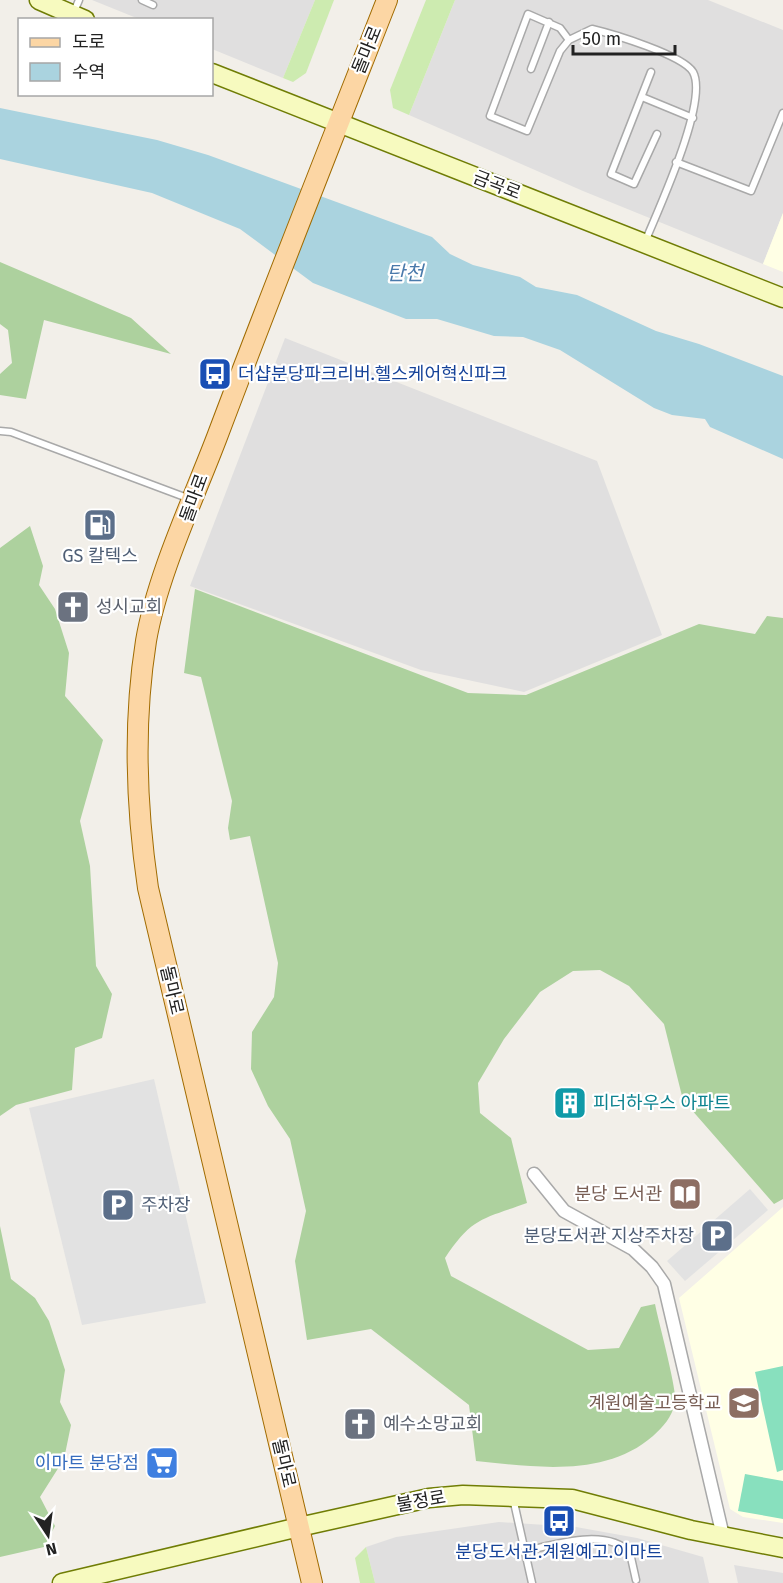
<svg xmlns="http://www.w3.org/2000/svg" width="783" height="1583" font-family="'Fira Sans','Noto Sans KR',sans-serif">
<rect width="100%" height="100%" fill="#f2efe9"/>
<g fill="#e0dfdf">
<polygon points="92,0 315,0 283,78 212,49 212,20 139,19"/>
<polygon points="455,0 708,0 783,30 783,213 763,264 583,191 409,115"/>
<polygon points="285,338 597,461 662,635 524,692 421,670 190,586"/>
<polygon points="499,1522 576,1527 637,1538 703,1557 709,1583 375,1583 366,1547 396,1537"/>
<polygon points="734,1565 783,1573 783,1583 738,1583"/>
</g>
<g fill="#ffffe5">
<polygon points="783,213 783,272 763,264"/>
<polygon points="783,1207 783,1523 743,1517 730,1509 679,1298"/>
</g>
<g fill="#cdebb0">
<polygon points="315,0 334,0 306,73 293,82 283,78"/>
<polygon points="426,0 455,0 409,115 393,108 390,90"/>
<polygon points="366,1547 375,1583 360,1583 355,1558"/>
</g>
<g fill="#add19e">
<polygon points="0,262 131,318 171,354 44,320 26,399 0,395 0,374 12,363 8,330 0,324"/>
<polygon points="30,526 43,566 39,585 55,609 69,653 65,696 103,740 80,821 90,866 96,966 112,994 102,1038 75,1048 72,1090 16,1105 0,1116 0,548"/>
<path d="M195 589 468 693 526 695 699 624 755 634 767 616 783 618V1199L774 1204 683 1100 664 1024 629 986 600 970 573 971 540 992 504 1039 478 1083 480 1113 511 1138 527 1203C483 1219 472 1217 445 1258L451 1276 588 1350 619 1348 641 1307 655 1304C658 1320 678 1393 675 1403 672 1417 663 1427 653 1436 605 1478 534 1467 476 1461L469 1405 371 1329 307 1340 295 1261 306 1211 290 1139 268 1106 251 1069 252 1032 274 997 278 963 250 836 230 840 228 828 232 801 201 677 184 673Z"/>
<polygon points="0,1226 11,1279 35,1298 49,1321 65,1370 60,1402 71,1425 64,1459 40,1497 55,1526 44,1547 0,1557"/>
</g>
<g fill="#88e0be">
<polygon points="783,1366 783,1470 777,1472 755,1372"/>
<polygon points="745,1474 783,1481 783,1519 738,1511"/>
</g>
<g fill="#e2e2e2">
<polygon points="154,1079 206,1303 82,1325 29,1108"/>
<polygon points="750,1189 768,1210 685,1281 667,1261"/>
</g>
<polygon fill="#aad3df" points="0,108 157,140 208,155 432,237 450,254 473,265 520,277 536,287 577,295 656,331 699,344 783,376 783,459 710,427 705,419 672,415 654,408 560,350 523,337 494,336 437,319 406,319 313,283 240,229 152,193 0,159"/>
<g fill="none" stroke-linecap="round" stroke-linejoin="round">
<g stroke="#a9a9a9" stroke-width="9">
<g id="lane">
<polyline points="142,0 153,5"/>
<polyline points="73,14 79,0"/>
<path d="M569 40 560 28 528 14 490 116 527 131 560 51 569 40 592 29C613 34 683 55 693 72 709 101 658 210 645 242"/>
<polyline points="531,69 549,22"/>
<polyline points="651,72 611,174 634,184 657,134"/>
<polyline points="642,97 693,118"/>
<polyline points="676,162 751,191 783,113"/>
<polyline points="0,431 11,432 190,499"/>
<polyline points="513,1498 532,1583"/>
<path d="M525 1551C553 1545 607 1527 630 1553L636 1580"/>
</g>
</g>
<g stroke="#a9a9a9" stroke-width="15">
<polyline id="street" points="534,1174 564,1211 633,1249 652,1267 664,1284 723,1536"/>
</g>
<g stroke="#707d05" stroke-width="21">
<g id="secondary">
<polyline points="39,0 85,20"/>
<polyline points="212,73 783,298"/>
<polyline points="62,1583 299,1527 429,1498 463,1495 572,1499 691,1530 783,1548"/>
</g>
</g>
<g stroke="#a06b00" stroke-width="22">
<path id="primary" d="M312 1583 148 888C136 806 133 723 146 641 157 576 193 500 217 437 272 291 330 145 387 0"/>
</g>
<use href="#lane" stroke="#fff" stroke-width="6"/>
<use href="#street" stroke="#fff" stroke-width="12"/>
<use href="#secondary" stroke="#f7fabf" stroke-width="18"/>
<use href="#primary" stroke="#fcd6a4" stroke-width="20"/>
</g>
<defs>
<g id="bus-square" transform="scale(1.725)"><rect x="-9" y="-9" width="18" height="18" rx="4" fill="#1a4fb4" stroke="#fff"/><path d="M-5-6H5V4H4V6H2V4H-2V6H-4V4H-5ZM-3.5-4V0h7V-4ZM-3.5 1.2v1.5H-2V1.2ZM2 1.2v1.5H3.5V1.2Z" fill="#fff"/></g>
<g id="fuel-square" transform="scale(1.725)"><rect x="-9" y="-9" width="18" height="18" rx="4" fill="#5c6f8a" stroke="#fff"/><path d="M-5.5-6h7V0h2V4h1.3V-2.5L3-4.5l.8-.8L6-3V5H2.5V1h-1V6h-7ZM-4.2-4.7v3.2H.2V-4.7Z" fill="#fff"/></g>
<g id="church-square" transform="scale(1.725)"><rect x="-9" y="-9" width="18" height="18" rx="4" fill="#6b7280" stroke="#fff"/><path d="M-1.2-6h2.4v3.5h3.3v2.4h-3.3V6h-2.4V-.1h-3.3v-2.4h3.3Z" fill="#fff"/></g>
<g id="building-square" transform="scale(1.725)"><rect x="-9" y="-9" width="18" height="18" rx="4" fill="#0f9aa8" stroke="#fff"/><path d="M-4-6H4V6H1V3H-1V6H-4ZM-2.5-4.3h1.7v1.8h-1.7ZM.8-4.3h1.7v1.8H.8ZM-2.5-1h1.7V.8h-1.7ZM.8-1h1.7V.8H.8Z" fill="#fff"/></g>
<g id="library-square" transform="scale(1.725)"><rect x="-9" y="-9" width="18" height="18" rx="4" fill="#8d6e63" stroke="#fff"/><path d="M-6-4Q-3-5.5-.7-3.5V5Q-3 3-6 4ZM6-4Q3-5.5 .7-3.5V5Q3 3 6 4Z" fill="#fff"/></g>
<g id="parking-square" transform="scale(1.725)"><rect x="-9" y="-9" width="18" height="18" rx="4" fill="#5c6f8a" stroke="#fff"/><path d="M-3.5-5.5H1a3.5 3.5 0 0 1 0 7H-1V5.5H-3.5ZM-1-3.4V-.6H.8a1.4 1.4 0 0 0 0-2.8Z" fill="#fff"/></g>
<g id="school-square" transform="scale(1.725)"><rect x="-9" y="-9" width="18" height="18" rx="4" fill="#8d6e63" stroke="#fff"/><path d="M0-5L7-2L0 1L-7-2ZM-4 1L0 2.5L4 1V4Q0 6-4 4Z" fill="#fff"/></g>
<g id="supermarket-square" transform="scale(1.725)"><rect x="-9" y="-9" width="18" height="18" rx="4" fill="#3f7fe0" stroke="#fff"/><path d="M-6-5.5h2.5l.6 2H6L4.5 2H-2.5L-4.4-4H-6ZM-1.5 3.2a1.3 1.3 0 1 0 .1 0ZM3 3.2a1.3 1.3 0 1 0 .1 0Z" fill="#fff"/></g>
</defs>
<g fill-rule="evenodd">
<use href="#bus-square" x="215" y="374"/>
<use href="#fuel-square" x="100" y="525"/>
<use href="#church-square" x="73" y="607"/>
<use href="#building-square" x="570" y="1103"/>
<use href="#library-square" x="685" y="1194"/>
<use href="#parking-square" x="118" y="1205"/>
<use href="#parking-square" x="717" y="1236"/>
<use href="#school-square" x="744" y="1403"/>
<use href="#church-square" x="360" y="1424"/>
<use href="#supermarket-square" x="162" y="1463"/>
<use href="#bus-square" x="559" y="1521"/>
</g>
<g text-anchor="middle" stroke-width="4.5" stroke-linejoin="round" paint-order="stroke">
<g font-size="18" fill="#222" stroke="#fff">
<text transform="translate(367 50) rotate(-68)" y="6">돌마로</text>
<text transform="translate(497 185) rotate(21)" y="6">금곡로</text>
<text transform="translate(194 498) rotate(-70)" y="6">돌마로</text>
<text transform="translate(172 990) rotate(77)" y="6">돌마로</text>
<text transform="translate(284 1463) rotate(77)" y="6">돌마로</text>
<text transform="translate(421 1501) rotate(-10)" y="6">불정로</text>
</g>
<g font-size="18" fill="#164399" stroke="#fff" text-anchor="start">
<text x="238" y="380">더샵분당파크리버.헬스케어혁신파크</text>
<text x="559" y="1558" text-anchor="middle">분당도서관.계원예고.이마트</text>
</g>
<g font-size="18" fill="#4e5e75" stroke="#fff">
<text x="100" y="562">GS 칼텍스</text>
<text x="141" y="1211" text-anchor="start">주차장</text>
<text x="694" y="1242" text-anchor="end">분당도서관 지상주차장</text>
</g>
<g font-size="18" fill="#5b616d" stroke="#fff" text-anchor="start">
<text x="96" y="613">성시교회</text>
<text x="383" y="1430">예수소망교회</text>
</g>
<g font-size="18" fill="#0d838f" stroke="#fff" text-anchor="start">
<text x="593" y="1109">피더하우스 아파트</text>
</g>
<g font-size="18" fill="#785e54" stroke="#fff" text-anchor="end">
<text x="662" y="1200">분당 도서관</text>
<text x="721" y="1409">계원예술고등학교</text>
</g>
<g font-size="18" fill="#366cbe" stroke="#fff" text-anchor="end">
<text x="139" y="1469">이마트 분당점</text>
</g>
<g font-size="20" font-style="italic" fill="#4a7aab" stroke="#fff">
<text x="405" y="280">탄천</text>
</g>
</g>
<rect x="18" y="18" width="195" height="78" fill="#ffffff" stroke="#a7a7a7" stroke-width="1.5"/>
<rect x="30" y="38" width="30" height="9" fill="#fcd6a4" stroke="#a7a7a7" stroke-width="1.5"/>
<text x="72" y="48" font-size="18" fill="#222222">도로</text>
<rect x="30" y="63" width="30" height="18" fill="#aad3df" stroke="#a7a7a7" stroke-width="1.5"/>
<text x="72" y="78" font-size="18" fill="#222222">수역</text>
<g transform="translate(48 1535) rotate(167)" stroke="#ffffff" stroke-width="4.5" paint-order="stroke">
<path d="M0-4.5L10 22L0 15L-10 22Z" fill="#222222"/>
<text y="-9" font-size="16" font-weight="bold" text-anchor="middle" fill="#222222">N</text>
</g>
<path d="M573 45v9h102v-9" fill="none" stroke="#222222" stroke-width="3"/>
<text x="582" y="45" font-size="18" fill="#222222" stroke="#ffffff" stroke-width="4.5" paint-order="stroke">50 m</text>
</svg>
